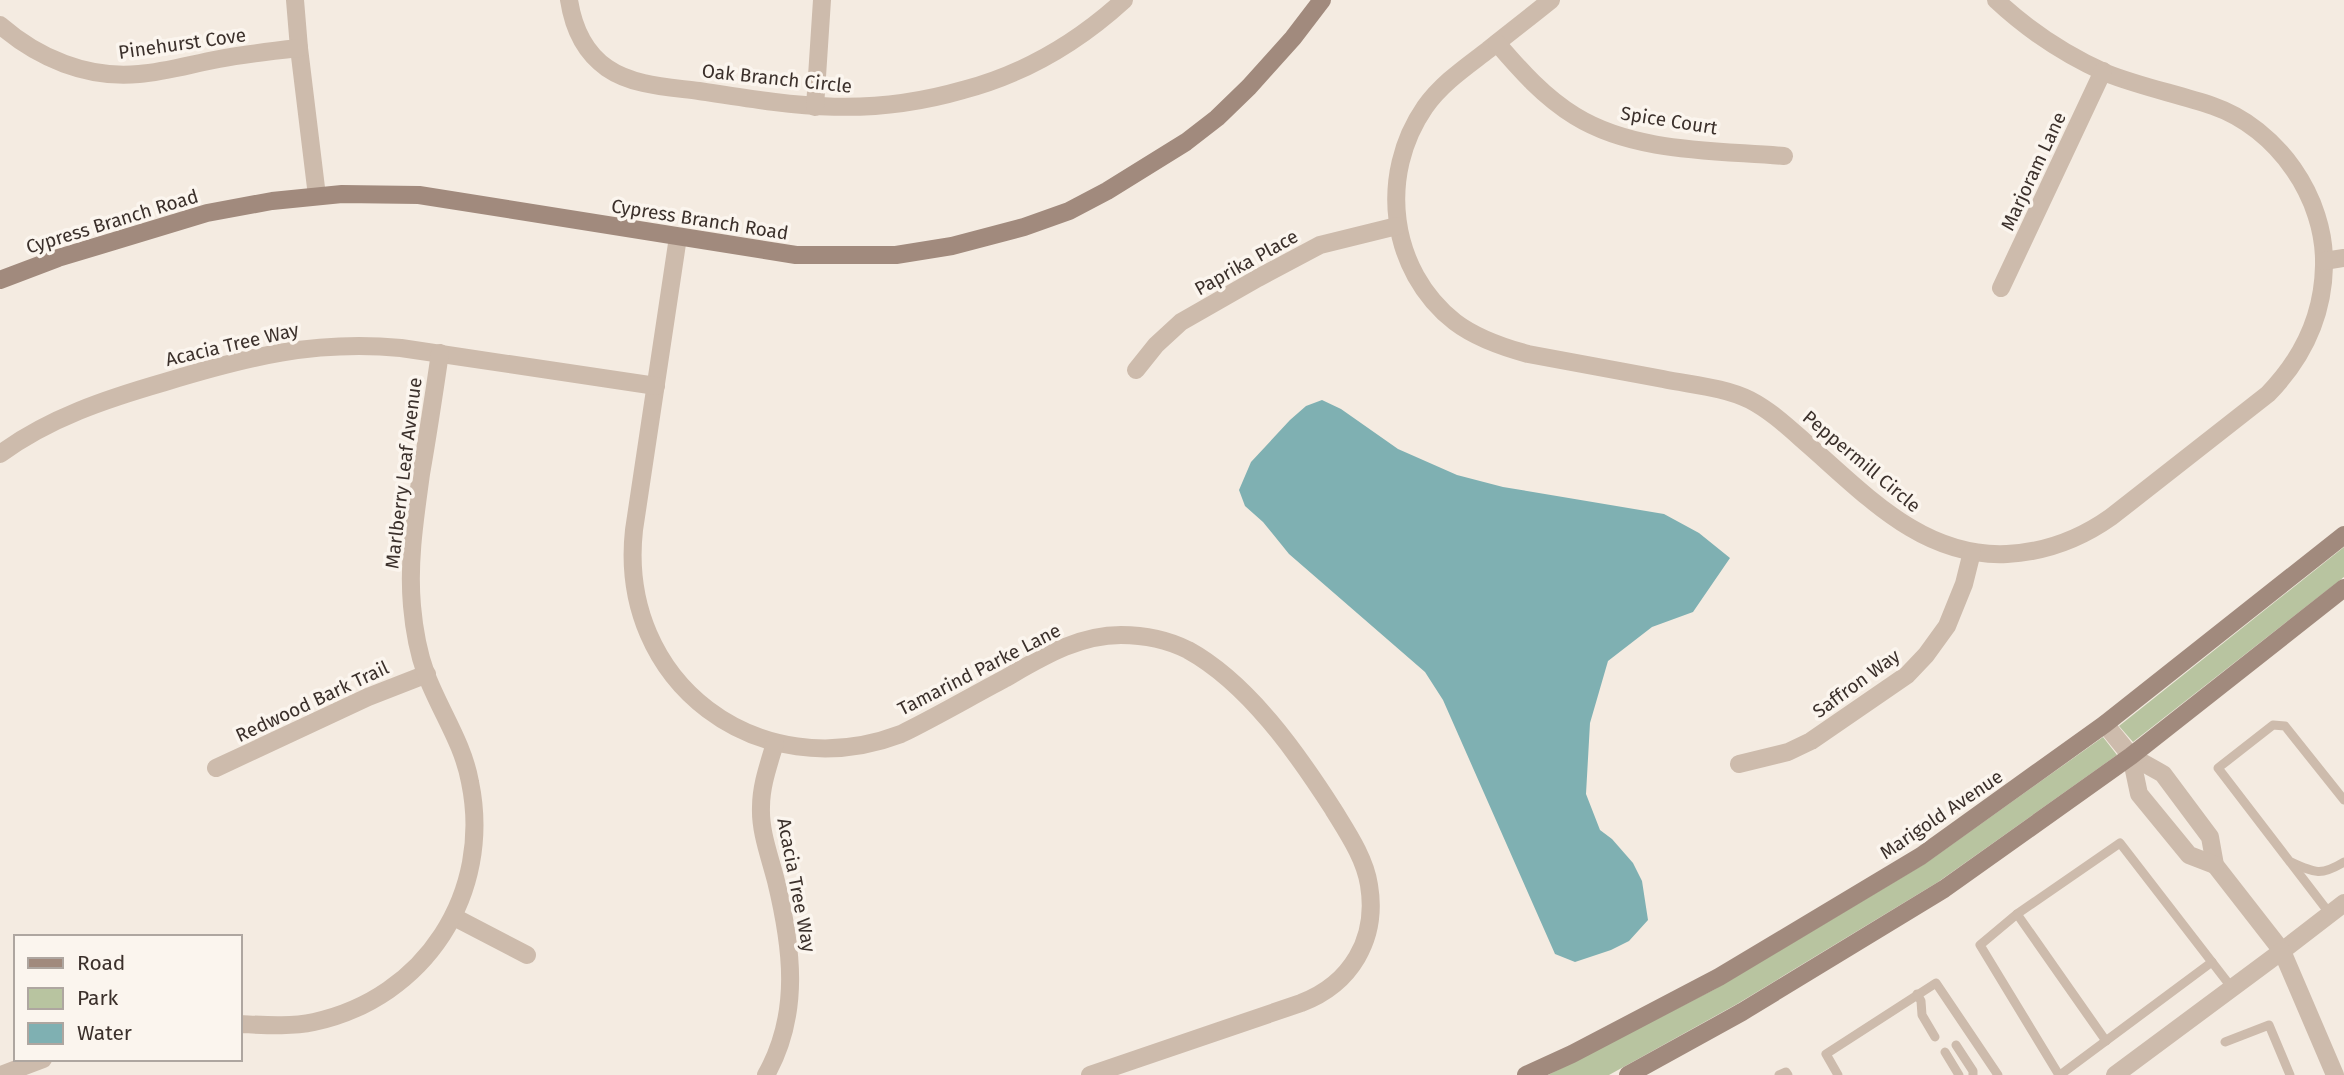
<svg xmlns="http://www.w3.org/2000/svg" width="2344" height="1075" font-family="'Fira Sans',sans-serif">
<rect width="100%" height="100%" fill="#f4ebe1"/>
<g fill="#b8c4a0">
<polygon points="2344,547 2344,577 2133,742 2119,726"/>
<polygon points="2103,737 2117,755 1938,882 1737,1004 1609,1075 1548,1075 1715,989 1926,863"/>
</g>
<polygon fill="#7fb0b2" points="1322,400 1341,409 1398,449 1457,475 1503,487 1664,514 1699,533 1730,558 1693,612 1652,627 1608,661 1590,723 1586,794 1600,830 1612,839 1633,863 1642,881 1648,920 1629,941 1611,950 1575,962 1555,954 1443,700 1425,672 1289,554 1263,522 1245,506 1239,490 1251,462 1290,420 1306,406"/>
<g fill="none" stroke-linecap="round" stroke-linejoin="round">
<g stroke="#cdbbac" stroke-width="9">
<path d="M2291 862C2315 873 2321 876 2344 862"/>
<polyline points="2017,914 2106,1041"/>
<polyline points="2330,914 2218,768 2273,725 2285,726 2344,800"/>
<polyline points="1917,994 1921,1001 1922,1015 1935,1037"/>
<polyline points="2225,1042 2269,1025 2290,1075"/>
<polyline points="1956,1045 1973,1071 1973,1075"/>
<polyline points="1945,1052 1959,1075"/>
<polyline points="1779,1075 1786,1072 1788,1075"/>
<polyline points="1838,1075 1826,1054 1936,983 1998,1075"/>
<polyline points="2059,1075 1980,945 2017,914 2120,843 2232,988"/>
<polyline points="2060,1075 2212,962"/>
</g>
<g stroke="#cdbbac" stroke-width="18">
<polyline points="295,0 299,48 317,196"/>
<path d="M569 0C573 26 584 52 607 68 633 86 669 87 699 91 796 106 866 118 963 90 1024 74 1078 42 1124 0"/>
<path d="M1551 0C1530 17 1509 33 1488 50 1466 67 1442 83 1425 107 1378 175 1389 270 1455 322 1476 338 1502 347 1528 354 1573 362 1618 371 1663 379 1692 385 1724 387 1750 400 1771 411 1788 427 1805 442 1865 494 1922 558 2007 554 2046 552 2080 539 2111 517L2268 394C2303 358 2323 316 2324 266 2326 198 2277 128 2213 106 2178 94 2141 87 2106 73 2066 55 2028 30 1996 0"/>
<path d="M0 25C38 58 87 79 139 74 166 72 192 64 219 59 245 54 272 51 299 48"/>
<path d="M1497 43C1520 70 1544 97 1575 116 1635 153 1715 150 1784 156"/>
<polyline points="815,107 822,0"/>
<path d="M678 237 634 530C617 683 759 788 901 734 936 717 970 697 1004 679 1041 658 1077 635 1121 635 1144 635 1168 640 1188 650 1248 683 1297 753 1333 809 1347 832 1365 858 1369 885 1378 939 1351 984 1301 1003L1090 1075"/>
<polyline points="2324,261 2344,258"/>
<polyline points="2001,288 2103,71"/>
<polyline points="1136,370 1156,345 1181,322 1258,278 1320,245 1397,226"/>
<path d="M0 454C49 418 106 399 165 382 247 357 314 340 401 348L656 386"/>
<polyline points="2105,724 2131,756 2163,774 2210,837 2215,865 2282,951 2344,903"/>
<polyline points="2131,756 2139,794 2189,855 2215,865"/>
<polyline points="1739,764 1788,752 1811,741 1907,675 1926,655 1947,626 1964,584 1972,552"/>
<polyline points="216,768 368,697 427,674"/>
<polyline points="454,917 527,955"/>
<path d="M240 1024C264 1025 290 1027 314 1022 425 998 493 893 470 782 463 743 440 711 426 674 418 652 414 629 412 606 408 562 415 518 421 474 428 434 434 394 440 353"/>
<polyline points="1,1075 43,1059"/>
<path d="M766 1075C801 1013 792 947 776 881 770 857 760 832 761 807 761 785 769 764 775 743"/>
<polyline points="2115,1075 2282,951 2335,1075"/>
</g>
<g stroke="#a18a7d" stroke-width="18">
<polyline points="0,280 58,258 207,213 272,201 342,194 419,195 796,255 896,255 952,246 1024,227 1069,211 1107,191 1186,142 1217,118 1249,87 1293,38 1322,0"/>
<polyline points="1526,1075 1572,1054 1719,977 1921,856 2105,724 2344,535"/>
<polyline points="1628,1075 1742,1012 1944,889 2131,756 2344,588"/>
</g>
</g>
<g text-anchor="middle" stroke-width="7" stroke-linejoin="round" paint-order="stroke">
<g font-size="19" fill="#3b302b" stroke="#fbf5ee">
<text transform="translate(182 43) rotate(-8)" y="7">Pinehurst Cove</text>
<text transform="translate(777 78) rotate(6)" y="7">Oak Branch Circle</text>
<text transform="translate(1669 120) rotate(9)" y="7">Spice Court</text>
<text transform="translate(2033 171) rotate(-65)" y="7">Marjoram Lane</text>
<text transform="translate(700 219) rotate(9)" y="7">Cypress Branch Road</text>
<text transform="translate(112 221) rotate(-17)" y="7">Cypress Branch Road</text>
<text transform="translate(1246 262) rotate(-29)" y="7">Paprika Place</text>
<text transform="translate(232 344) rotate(-13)" y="7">Acacia Tree Way</text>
<text transform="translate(1862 461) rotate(40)" y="7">Peppermill Circle</text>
<text transform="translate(403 473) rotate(-83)" y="7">Marlberry Leaf Avenue</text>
<text transform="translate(979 669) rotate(-27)" y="7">Tamarind Parke Lane</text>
<text transform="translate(1856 683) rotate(-36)" y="7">Saffron Way</text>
<text transform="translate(312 701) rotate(-25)" y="7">Redwood Bark Trail</text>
<text transform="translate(1941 814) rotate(-34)" y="7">Marigold Avenue</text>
<text transform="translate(797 885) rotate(79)" y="7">Acacia Tree Way</text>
</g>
</g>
<rect x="14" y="935" width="228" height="126" fill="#fbf5ee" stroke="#aea6a0" stroke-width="2"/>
<rect x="28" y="958" width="35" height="10" fill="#a18a7d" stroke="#aea6a0" stroke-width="2"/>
<text x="77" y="970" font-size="21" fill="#3b302b">Road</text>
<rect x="28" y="988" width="35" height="21" fill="#b8c4a0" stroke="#aea6a0" stroke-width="2"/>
<text x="77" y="1005" font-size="21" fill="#3b302b">Park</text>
<rect x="28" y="1023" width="35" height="21" fill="#7fb0b2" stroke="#aea6a0" stroke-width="2"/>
<text x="77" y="1040" font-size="21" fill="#3b302b">Water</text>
</svg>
